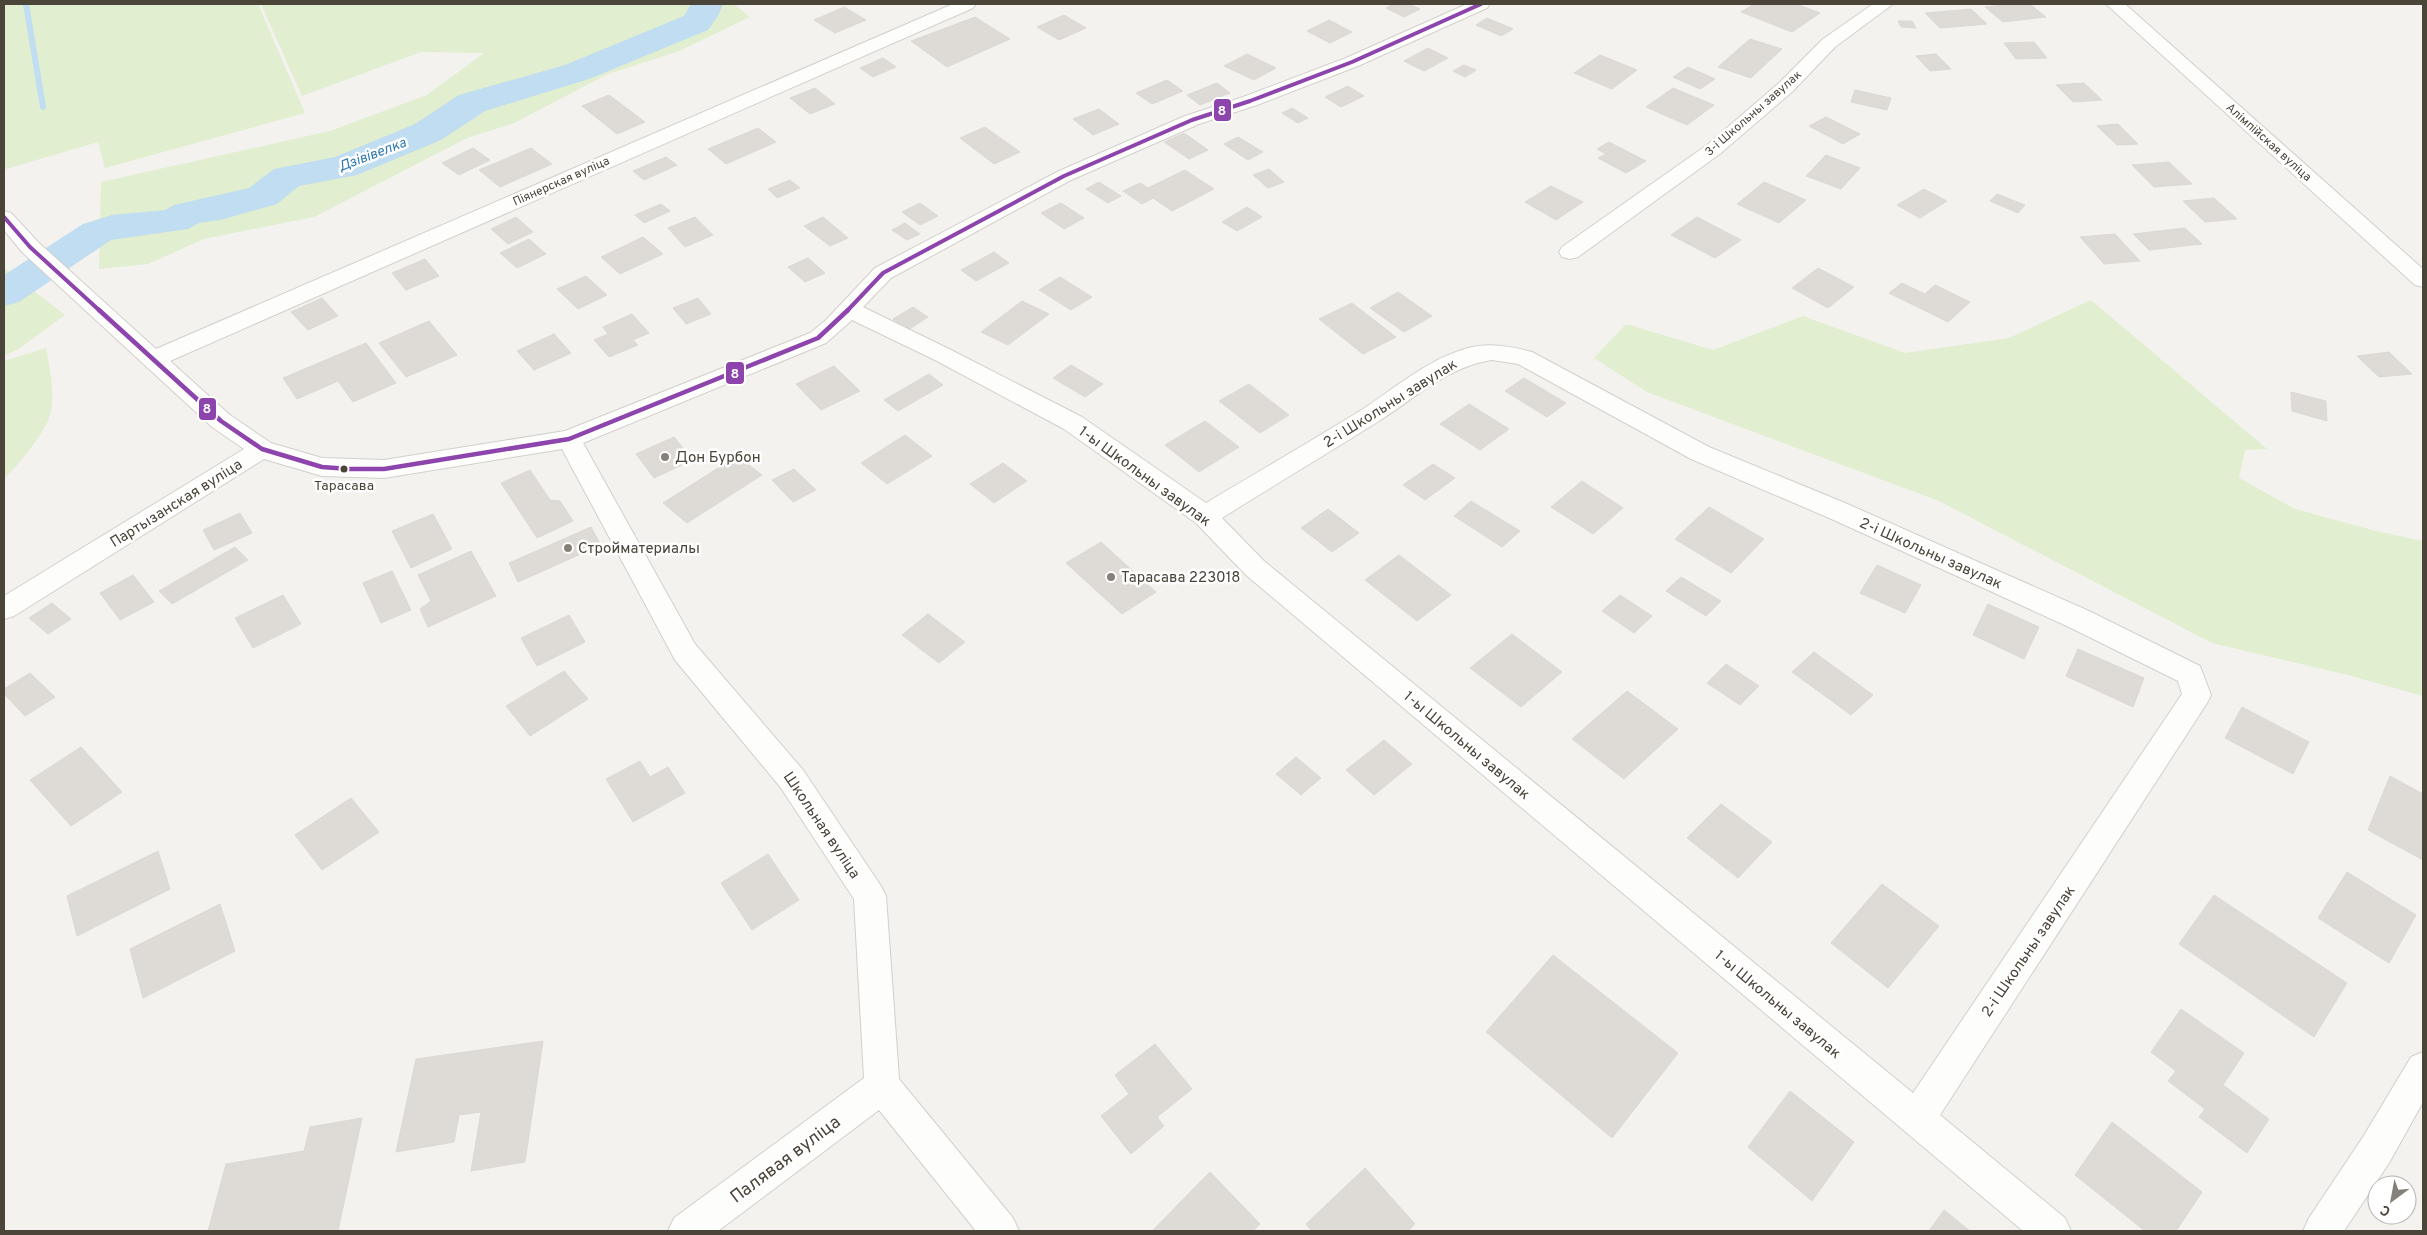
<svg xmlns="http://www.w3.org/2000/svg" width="2427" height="1235" font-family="Overpass,sans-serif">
<rect width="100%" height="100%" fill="#f4f2ee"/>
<g fill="#e1eecf">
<polygon points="4,4 258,4 305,113 105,168 98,142 6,169 4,164"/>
<polygon points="261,4 734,4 750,17 677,52 608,74 514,123 467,138 314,217 204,239 148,264 99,269 101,182 330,131 427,95 484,53 421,52 302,96"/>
<polygon points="4,268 65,315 20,348 4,356"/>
<polygon points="2091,300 2267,449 2245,450 2239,478 2295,509 2376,531 2423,541 2423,696 2348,675 2212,643 1939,501 1647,392 1594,358 1626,324 1713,350 1803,316 1905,353 2009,338"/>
<path d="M46 348C50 369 57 401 48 421 40 438 18 465 4 479V361Z"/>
</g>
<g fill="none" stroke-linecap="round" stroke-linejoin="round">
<polyline stroke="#c0ddf1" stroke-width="6" points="26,4 43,107"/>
<polygon fill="#c0ddf1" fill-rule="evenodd" points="691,4 723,4 718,16 708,30 589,79 485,111 441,140 357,175 299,186 277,204 220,220 199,223 188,229 111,240 19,302 4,306 4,275 83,224 112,215 165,210 174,205 249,188 274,169 335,157 415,124 459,95 565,65 684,16"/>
</g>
<g fill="#dedbd6" stroke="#dcd9d4">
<polygon points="1394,4 1409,4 1420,9 1404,17 1386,8"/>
<polygon points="1754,4 1796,4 1820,13 1792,32 1741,12"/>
<polygon points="2013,4 2030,4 2046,17 2003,22 1985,7"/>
<polygon points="844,7 866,20 835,33 814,20"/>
<polygon points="1971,9 1987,24 1940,28 1925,13"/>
<polygon points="1064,15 1086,28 1059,40 1037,27"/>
<polygon points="975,17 1010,39 947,67 911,41"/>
<polygon points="1487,18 1513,29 1501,36 1476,25"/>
<polygon points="1329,20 1352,32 1330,43 1307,31"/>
<polygon points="1898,21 1912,21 1916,28 1901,27"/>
<polygon points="1750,39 1782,49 1751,78 1718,67"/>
<polygon points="2034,42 2047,58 2016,59 2004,43"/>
<polygon points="1428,48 1448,58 1424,71 1404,61"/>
<polygon points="1247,54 1276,68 1254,80 1224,66"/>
<polygon points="1936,54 1951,69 1930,71 1916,56"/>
<polygon points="1600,55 1637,70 1612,89 1574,73"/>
<polygon points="883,58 896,67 873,77 860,68"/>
<polygon points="1464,65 1476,70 1465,77 1453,71"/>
<polygon points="1688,67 1715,79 1700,89 1673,77"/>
<polygon points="1167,80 1183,91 1152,104 1136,93"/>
<polygon points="1217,83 1230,93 1200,105 1187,95"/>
<polygon points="2084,83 2102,100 2073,102 2056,85"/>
<polygon points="1348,86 1364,96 1341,107 1325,97"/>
<polygon points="815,88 835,104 810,114 790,98"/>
<polygon points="1673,88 1714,105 1687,125 1646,107"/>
<polygon points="1855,90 1891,98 1887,110 1851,102"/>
<polygon points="609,95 645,122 617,134 582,106"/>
<polygon points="1292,108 1308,118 1298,123 1282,113"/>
<polygon points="1099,109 1119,124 1093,135 1073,119"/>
<polygon points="1826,117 1860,134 1843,144 1809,126"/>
<polygon points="2118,124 2138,144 2117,145 2097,126"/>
<polygon points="985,127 1020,152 994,164 960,138"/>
<polygon points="758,128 776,142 726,164 708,149"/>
<polygon points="1184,133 1208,150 1189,159 1164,142"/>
<polygon points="1238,137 1263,152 1248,160 1224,144"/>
<polygon points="1609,142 1646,161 1626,173 1598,158 1606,154 1597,149"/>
<polygon points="473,148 490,160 459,175 442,163"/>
<polygon points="531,148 552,164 500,187 479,170"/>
<polygon points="1826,155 1860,168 1841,189 1806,176"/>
<polygon points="666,157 677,165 644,180 633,171"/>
<polygon points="2169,162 2192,184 2154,187 2132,165"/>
<polygon points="1269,169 1284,182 1268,188 1253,175"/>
<polygon points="1185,170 1214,189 1172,211 1153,198 1142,204 1123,191 1140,183 1148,188"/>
<polygon points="790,180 800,188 777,198 768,189"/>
<polygon points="1099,182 1121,196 1108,203 1086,189"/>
<polygon points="1764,182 1806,200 1779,223 1737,204"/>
<polygon points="1551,186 1583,202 1556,220 1525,202"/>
<polygon points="1924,189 1947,201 1920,218 1897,205"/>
<polygon points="1997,194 2025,205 2018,213 1990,201"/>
<polygon points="2214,198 2237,219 2205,222 2183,201"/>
<polygon points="920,203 938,216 920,225 902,212"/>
<polygon points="1061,203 1084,218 1064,229 1041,213"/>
<polygon points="661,204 670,211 644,223 635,215"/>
<polygon points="1247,207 1262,217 1237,231 1222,222"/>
<polygon points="516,217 533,232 508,244 491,229"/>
<polygon points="695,217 713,235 685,247 668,228"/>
<polygon points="823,217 848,238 830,246 804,226"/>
<polygon points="1697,217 1741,240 1715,258 1671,235"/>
<polygon points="905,223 920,234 907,240 892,230"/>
<polygon points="2185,228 2202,244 2149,250 2133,234"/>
<polygon points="2115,234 2140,261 2104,264 2080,237"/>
<polygon points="643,237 663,254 620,274 601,257"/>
<polygon points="529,239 546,254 517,268 500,253"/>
<polygon points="994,252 1009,263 976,281 961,270"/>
<polygon points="808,258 825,273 805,282 788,267"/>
<polygon points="425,259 439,276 406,290 392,273"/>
<polygon points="1818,268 1854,287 1828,308 1792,288"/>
<polygon points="586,276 607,295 578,309 557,289"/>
<polygon points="1060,277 1092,297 1071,310 1039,290"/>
<polygon points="1902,283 1925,294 1935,285 1970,302 1948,322 1889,293"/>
<polygon points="1398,292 1432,316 1404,332 1370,308"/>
<polygon points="322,298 338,316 308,330 291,312"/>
<polygon points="698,298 711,314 686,324 673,308"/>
<polygon points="1022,301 1049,314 1008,345 981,332"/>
<polygon points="1352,303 1396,337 1363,354 1319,319"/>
<polygon points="913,307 928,317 908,330 893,319"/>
<polygon points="632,314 649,333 633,340 638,345 609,357 594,340 608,334 603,327"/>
<polygon points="429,321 457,355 406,377 379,343"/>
<polygon points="554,334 571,353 534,370 517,351"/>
<polygon points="366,343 396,383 353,402 338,381 297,399 283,378"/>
<polygon points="2389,352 2412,374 2379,377 2357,356"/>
<polygon points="1071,365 1103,384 1085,397 1053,378"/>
<polygon points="834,366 860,391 821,410 796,384"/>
<polygon points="929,374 943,385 898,411 884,400"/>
<polygon points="1524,378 1566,403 1547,417 1505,391"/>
<polygon points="1249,384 1289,415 1260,433 1219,401"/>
<polygon points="2291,392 2326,401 2327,421 2292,411"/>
<polygon points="1469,404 1509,429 1480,450 1440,424"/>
<polygon points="1205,421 1239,447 1199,472 1165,445"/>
<polygon points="905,435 932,456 887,484 861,463"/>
<polygon points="674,437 693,460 654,478 636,454"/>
<polygon points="737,456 762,475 687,523 663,503"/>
<polygon points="1003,463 1027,481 994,503 970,484"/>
<polygon points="1433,464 1455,478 1425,500 1403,485"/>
<polygon points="794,469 816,490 793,502 772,480"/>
<polygon points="530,470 550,500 560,501 573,521 537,538 501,483"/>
<polygon points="1582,481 1623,508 1593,534 1551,507"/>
<polygon points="1471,501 1520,531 1502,547 1454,516"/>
<polygon points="1709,507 1764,539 1731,573 1675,539"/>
<polygon points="1328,509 1359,533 1332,552 1301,528"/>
<polygon points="240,513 252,533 214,550 203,530"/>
<polygon points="433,514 452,549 411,568 392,531"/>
<polygon points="591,527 601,545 518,582 509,563"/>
<polygon points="1101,542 1156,592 1122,614 1066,563"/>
<polygon points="235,547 248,560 172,604 159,591"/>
<polygon points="471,551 496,596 428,627 420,609 431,601 418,575"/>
<polygon points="1399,555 1451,595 1417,621 1365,580"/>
<polygon points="1877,565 1921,585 1905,613 1860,593"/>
<polygon points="392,571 411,610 381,623 363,583"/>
<polygon points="133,575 154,602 120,620 100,593"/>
<polygon points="1681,577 1721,601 1706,616 1666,591"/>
<polygon points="283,595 301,624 253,648 235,618"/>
<polygon points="1620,595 1652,616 1634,633 1602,611"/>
<polygon points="52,603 71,619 48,634 29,618"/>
<polygon points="1988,604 2039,627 2024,659 1973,635"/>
<polygon points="928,614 965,642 939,663 902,635"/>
<polygon points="569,615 585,642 537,666 521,638"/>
<polygon points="1512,634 1562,672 1521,707 1470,668"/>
<polygon points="2078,649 2144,678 2133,707 2066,676"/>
<polygon points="1814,652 1873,695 1851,715 1792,672"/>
<polygon points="1726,664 1759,686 1740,705 1707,683"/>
<polygon points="564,671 588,699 530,736 506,706"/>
<polygon points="30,673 55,697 25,716 4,694 4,689"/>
<polygon points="1627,691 1678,729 1624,779 1572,739"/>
<polygon points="2242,707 2309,742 2293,774 2225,738"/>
<polygon points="1384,740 1412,764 1374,795 1346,770"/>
<polygon points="81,747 122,792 71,826 30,780"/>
<polygon points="1296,757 1321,778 1301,795 1276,774"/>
<polygon points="640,761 650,777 668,767 685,793 633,822 606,779"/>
<polygon points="2390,776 2423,794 2423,860 2368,830"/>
<polygon points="351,798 379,832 322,870 295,835"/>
<polygon points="1721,804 1772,842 1738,878 1687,838"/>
<polygon points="158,851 170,889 77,936 67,896"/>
<polygon points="768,854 799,900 752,930 721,883"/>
<polygon points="2347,872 2416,915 2389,963 2318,918"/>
<polygon points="1882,884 1939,926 1888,988 1831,943"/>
<polygon points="2214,895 2347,983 2314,1037 2179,944"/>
<polygon points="220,904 235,951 143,998 130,949"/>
<polygon points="1553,955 1678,1053 1612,1138 1486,1032"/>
<polygon points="2181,1009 2244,1053 2223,1085 2269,1119 2247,1153 2199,1117 2205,1109 2168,1081 2176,1071 2151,1052"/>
<polygon points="543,1041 525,1162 471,1171 481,1112 459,1115 454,1142 396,1152 416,1059"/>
<polygon points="1155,1044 1192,1089 1157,1117 1164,1126 1131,1154 1101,1116 1129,1094 1115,1075"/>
<polygon points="1790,1091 1854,1142 1812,1201 1748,1147"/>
<polygon points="362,1118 338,1231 208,1231 226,1164 304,1151 310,1127"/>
<polygon points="2112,1122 2202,1192 2176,1231 2145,1231 2075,1175"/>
<polygon points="1365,1168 1415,1224 1408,1231 1312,1231 1306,1224"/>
<polygon points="1210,1172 1260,1224 1253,1231 1152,1231"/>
<polygon points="1944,1210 1970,1231 1929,1231"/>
</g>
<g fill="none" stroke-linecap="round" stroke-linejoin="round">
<g stroke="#d2d0cb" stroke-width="2">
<g id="minor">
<path d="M953 4H976L973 8 170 361 230 415 271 443 322 458 384 460 565 431 810 333 826 320 875 268 1057 172 1185 116 1243 97 1346 58 1467 4H1490L1487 8 1358 66 1257 105 1199 124 1071 180 891 278 863 307 951 350 1082 417 1206 503C1258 472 1311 441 1363 409 1395 388 1427 360 1465 349 1487 342 1510 346 1532 352L1709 447 1845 503 2089 611 2200 666 2211 695 2207 703 1940 1115 2065 1218 2071 1231H2023L1246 575 1196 523 1064 429 935 360 852 320 826 343 583 443 695 644 803 770 881 886 886 896 899 1079 1013 1218 1019 1231H976L879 1110 718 1231H668L674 1218 864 1078 854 899 781 788 675 660 562 449 384 478 322 476 264 459 14 616 4 619V596L244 449 212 427 22 252 4 230V211L11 213 38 242 156 349ZM1492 360 1518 364 1691 459 1827 517 2069 627 2178 681 2182 694 1913 1093 1264 561 1222 518C1274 485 1327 454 1379 421 1415 398 1449 366 1492 360Z"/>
<polygon points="1873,4 1893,4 1835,47 1793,91 1721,153 1578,257 1570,259 1562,257 1559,252 1562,247 1707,145 1779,83 1823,39"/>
<polygon points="2106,4 2125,4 2423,269 2423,287 2415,285"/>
<polygon points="2423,1052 2423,1102 2389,1163 2344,1231 2303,1231 2309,1218 2363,1137 2411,1057"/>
</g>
</g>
<use href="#minor" fill="#fdfdfc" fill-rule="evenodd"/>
<g stroke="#fff" stroke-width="6">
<g id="bus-1-far1">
<polyline points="4,217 30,247 100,311"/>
<polyline points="847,311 883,273 1064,176 1192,120 1250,101 1352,62 1481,4"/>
</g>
</g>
<g stroke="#fff" stroke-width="8">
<polyline id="bus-1" points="99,310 221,421 262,449 322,467 349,469 384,469 569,439 818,338 848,310"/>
</g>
<use href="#bus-1-far1" stroke="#8e44ad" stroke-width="4"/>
<use href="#bus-1" stroke="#8e44ad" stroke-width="4.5"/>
</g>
<g fill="#868178" stroke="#fff" stroke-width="2">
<circle cx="665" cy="457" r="5"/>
<circle cx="568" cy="548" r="5"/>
<circle cx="1111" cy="577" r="5"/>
</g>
<circle fill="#4b4439" stroke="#fff" stroke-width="2" cx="344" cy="469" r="4.5"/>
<g text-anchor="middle" stroke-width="5" stroke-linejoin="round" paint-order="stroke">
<g font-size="12" fill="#4b4439" stroke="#fff">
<text transform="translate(1753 113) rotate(-41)" y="4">3-і Школьны завулак</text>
<text transform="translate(2269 142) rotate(42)" y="4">Алімпійская вуліца</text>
<text transform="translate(561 181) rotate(-24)" y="4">Піянерская вуліца</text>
</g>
<g font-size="14" font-style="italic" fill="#2e7ab2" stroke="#fff">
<text transform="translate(372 154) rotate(-21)" y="5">Дзівівелка</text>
</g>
<g font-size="14" fill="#4b4439" stroke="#fff">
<text x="344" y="490">Тарасава</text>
</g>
<g font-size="15" fill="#4b4439" stroke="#fff">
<text transform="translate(1390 403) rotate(-32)" y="5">2-і Школьны завулак</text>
<text transform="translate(1145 476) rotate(36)" y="5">1-ы Школьны завулак</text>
<text transform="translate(176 503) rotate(-32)" y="5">Партызанская вуліца</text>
<text transform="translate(1931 553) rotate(24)" y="5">2-і Школьны завулак</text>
<text transform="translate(1467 745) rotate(40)" y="5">1-ы Школьны завулак</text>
<text transform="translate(822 825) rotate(56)" y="5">Школьная вуліца</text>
<text transform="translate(2028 951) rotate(-56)" y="5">2-і Школьны завулак</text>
<text transform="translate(1778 1004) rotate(40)" y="5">1-ы Школьны завулак</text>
</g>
<g font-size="15" fill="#4b4439" stroke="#fff" text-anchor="start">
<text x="675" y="462">Дон Бурбон</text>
<text x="578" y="553">Стройматериалы</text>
<text x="1121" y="582">Тарасава 223018</text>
</g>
<g font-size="18" fill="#4b4439" stroke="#fff">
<text transform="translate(785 1159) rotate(-37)" y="6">Палявая вуліца</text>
</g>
</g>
<g stroke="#fff" stroke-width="2">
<rect x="1213" y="98" width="19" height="24" rx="5" fill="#8e44ad"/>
<rect x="725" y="361" width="20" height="24" rx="5" fill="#8e44ad"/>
<rect x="198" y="397" width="19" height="24" rx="5" fill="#8e44ad"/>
</g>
<g font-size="14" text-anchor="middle" font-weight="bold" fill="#fff">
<text x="1222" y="115">8</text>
<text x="735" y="378">8</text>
<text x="207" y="413">8</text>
</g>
<rect width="2427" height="1235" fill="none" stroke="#4b4439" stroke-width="10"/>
<g transform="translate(2392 1200) rotate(212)"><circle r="24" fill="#ffffff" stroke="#b7b4b0"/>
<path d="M0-4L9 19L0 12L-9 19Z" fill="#868178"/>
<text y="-8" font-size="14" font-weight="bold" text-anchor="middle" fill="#4b4439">С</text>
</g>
</svg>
